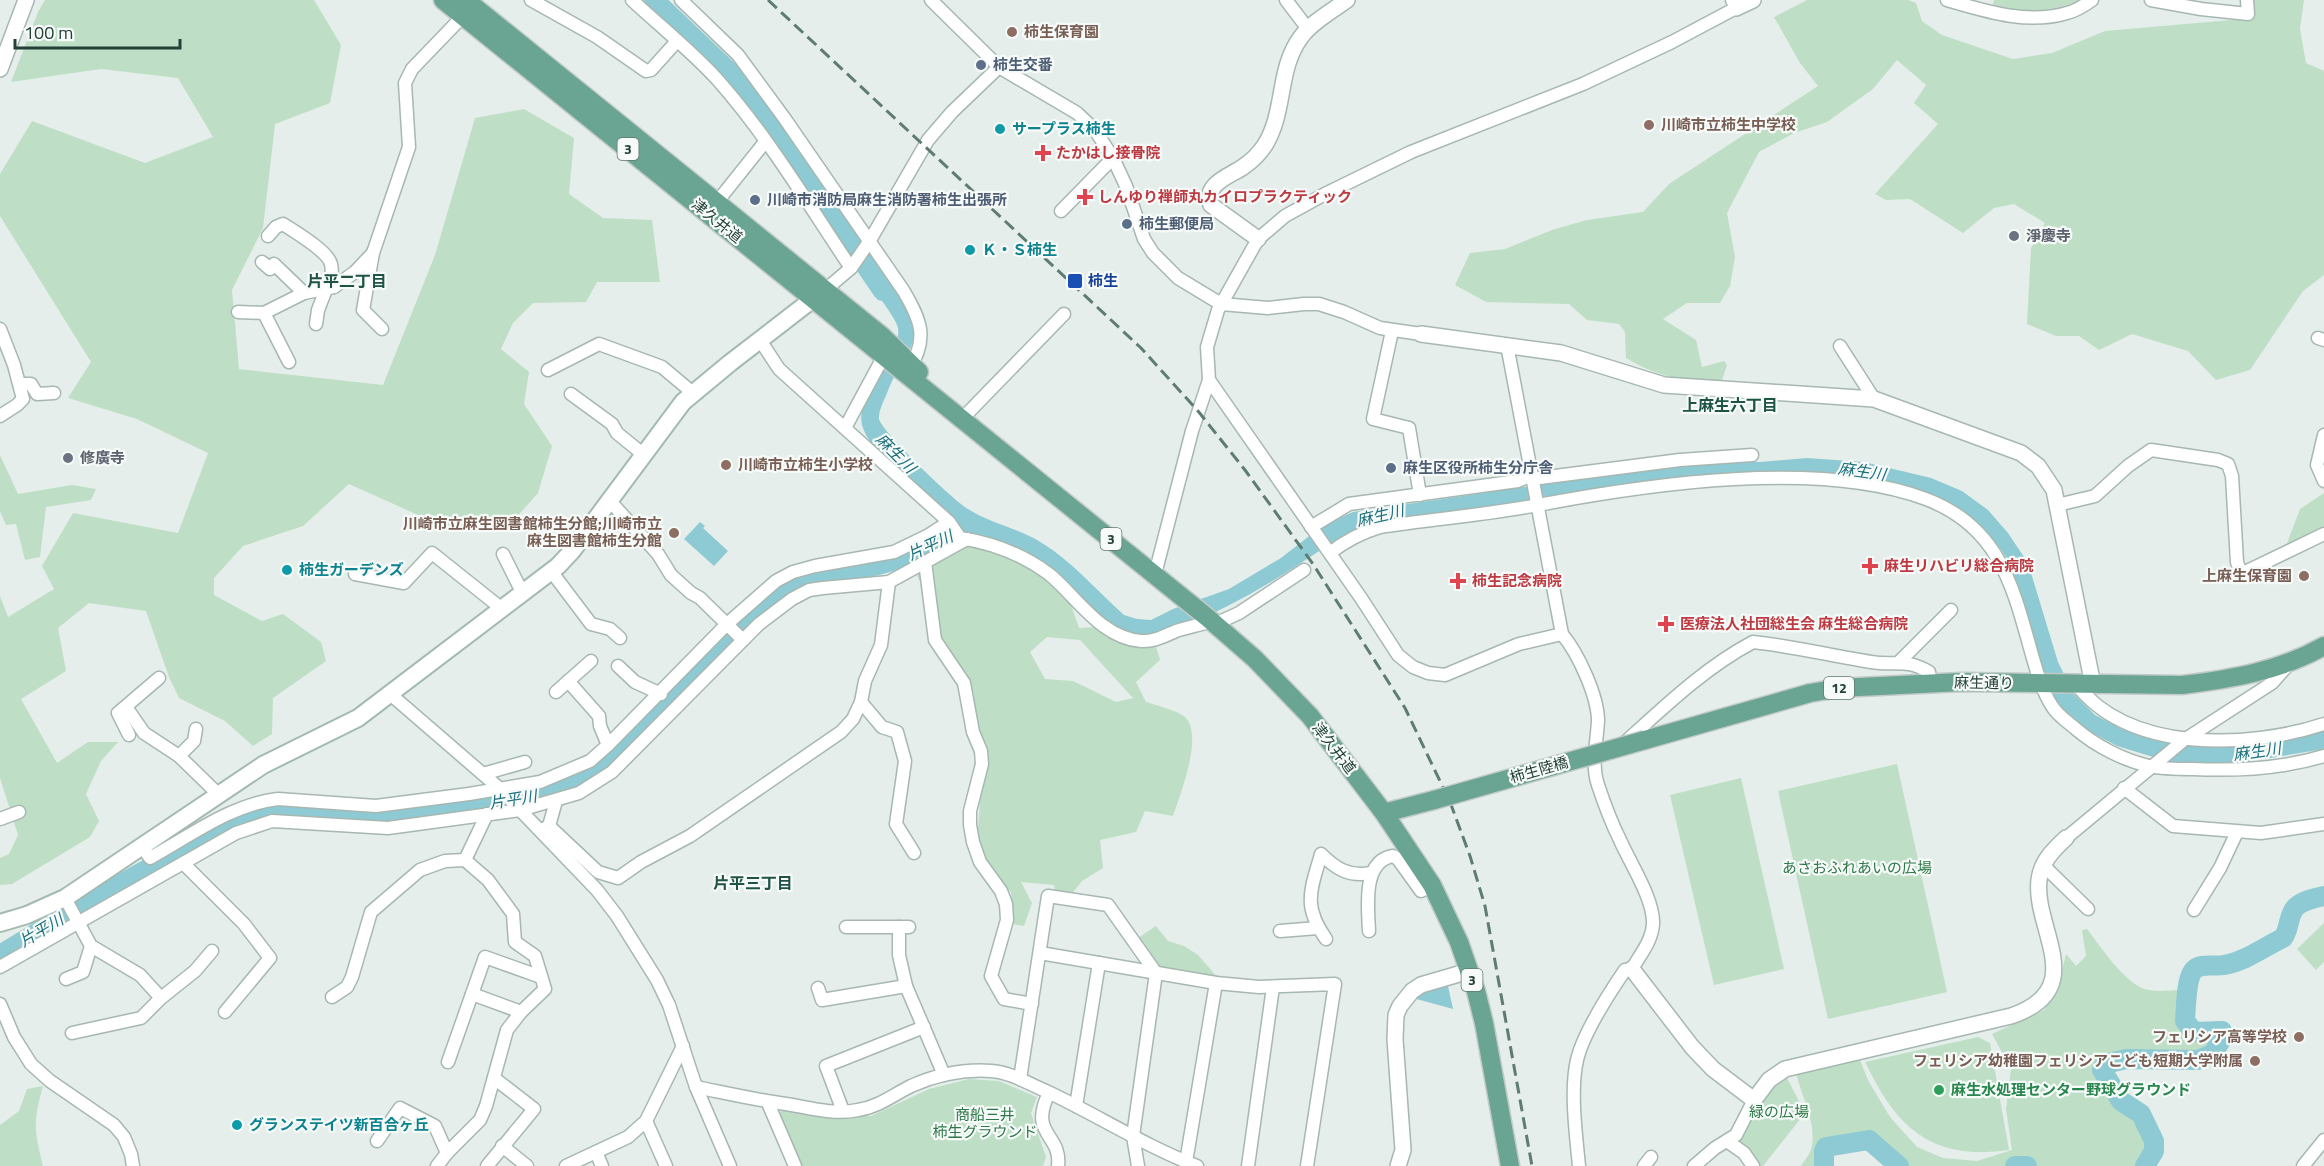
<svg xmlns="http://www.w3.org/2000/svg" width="2324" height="1166" font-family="'Titillium Web','Noto Sans JP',sans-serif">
<rect width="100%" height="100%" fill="#e5eeea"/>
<g fill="#bedfc6" fill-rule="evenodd">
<polygon points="45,0 314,0 341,45 330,103 275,124 263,228 232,290 239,369 383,385 435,255 475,118 524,109 574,138 569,194 603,218 652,220 660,282 597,282 586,302 533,303 513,323 501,349 529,372 524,404 552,446 538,493 506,529 456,532 349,484 303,526 243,546 214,578 214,595 262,621 283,614 321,642 326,661 273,698 272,734 253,746 225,721 179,698 169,677 146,611 89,603 58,628 66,671 21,699 57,763 88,742 118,742 101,761 86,794 99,821 90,837 12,884 0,885 0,858 9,854 18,835 0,778 0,596 8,617 54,589 42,566 73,513 178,533 208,453 137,419 68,398 91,362 0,216 0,174 32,121 145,163 213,137 178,78 101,69 11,82 38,12"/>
<path d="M1807 0H1908L1916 3 1922 21 1942 35 2013 59 2052 53 2105 31 2254 18 2252 0H2304L2300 29 2306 63 2324 71V275L2303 291 2250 370 2216 380 2188 351 2132 334 2099 350 2079 336H2056L2027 324 2031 248 2045 223 2014 204 1994 208 1963 233 1910 199 1886 200 1875 194 1938 124 1914 103 1926 85 1897 60 1873 89 1827 122 1794 133 1759 152 1727 213 1735 257 1730 286 1720 303H1687L1663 319 1696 340 1702 367 1724 361 1727 365 1722 380C1686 384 1656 376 1626 358L1625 332 1619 324 1587 320 1569 304 1486 302 1455 285 1470 253 1505 249 1552 230 1587 220 1643 212 1669 184 1818 86 1800 63 1774 17Z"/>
<path d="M1994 0H2082C2048 12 2027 14 1992 7Z"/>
<polygon points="0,455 18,494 72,485 96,489 91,500 46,507 40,557 25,560 16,524 6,525 0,511"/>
<polygon points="2324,493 2324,527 2286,546 2300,509"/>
<path d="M958 536 1023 552 1066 590 1079 628 1098 627 1155 643 1160 660 1136 682 1146 702C1155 705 1179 711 1185 717 1204 735 1180 795 1173 816L1145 811 1136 832 1100 840 1103 868 1082 881 1071 895 1055 891 1054 885 1021 882 1032 903 1024 926 1013 924 1011 892 987 872 977 842 982 776 970 743 967 681 930 631 931 600 917 576 934 551ZM1047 637 1080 640 1133 698 1116 702 1073 681 1045 679 1030 652Z"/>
<polygon points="1897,764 1947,992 1828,1019 1778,791"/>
<polygon points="1741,778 1784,969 1714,985 1670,795"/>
<polygon points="2324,923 2324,962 2316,970 2297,949"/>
<polygon points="1156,926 1168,941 1184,946 1198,955 1218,978 1164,969 1157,966 1138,938"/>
<path d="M2087 929C2099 945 2124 981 2142 988 2153 993 2169 990 2180 990L2179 1017 2184 1033 2198 1039 2210 1034 2217 1035C2213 1056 2192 1062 2174 1050 2146 1080 2121 1040 2095 1065 2098 1076 2101 1087 2107 1096 2125 1119 2163 1132 2140 1166H2034L2026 1160 2016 1166H1905L1868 1139 1830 1146 1822 1143 1819 1166H1801C1804 1161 1809 1155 1811 1150 1818 1123 1801 1097 1796 1072L1859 1058 1869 1082 1890 1117 1917 1147 1943 1158 1977 1161 2012 1150 2006 1109 2011 1069 1992 1034 2044 1010 2059 985 2066 954 2076 966 2086 956 2082 930Z"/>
<path d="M1978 1037 1990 1043 2009 1150C1932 1161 1897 1129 1865 1062Z"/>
<polygon points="1786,1076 1805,1113 1763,1166 1760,1166 1748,1149 1735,1143 1769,1088"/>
<polygon points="969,1079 999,1081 1037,1097 1031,1113 1046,1157 1043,1166 801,1166 780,1117 781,1110 817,1116 871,1116 929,1089"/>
<path d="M43 1086C33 1122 34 1129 43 1166H0V1125L19 1111 27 1089Z"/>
</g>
<g fill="#8ecad3">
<path d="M876 265C890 285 921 318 912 344 906 360 895 372 889 388 886 397 878 410 879 419 881 431 954 501 968 509 991 524 1019 528 1042 543 1073 562 1097 591 1124 615L1137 619 1151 620 1173 609 1229 589 1281 558 1322 526 1353 512 1711 460 1760 462 1807 458 1864 462 1931 478 1962 491 1988 510 2008 533 2028 563 2058 662 2074 694 2095 715 2122 729 2151 738 2201 745 2259 744 2324 731V749L2240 763 2170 762 2117 746 2085 729 2073 720 2056 701 2043 677 2017 586 2006 557 1996 543 1977 523 1951 505 1939 499 1745 474 1698 476 1366 525C1344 533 1327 546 1307 559 1266 586 1226 610 1179 627 1171 629 1162 633 1153 635 1113 642 1079 591 1051 568 1036 557 1017 546 999 541 989 538 972 538 964 531 960 527 957 521 953 517 929 492 874 460 863 428 851 394 903 362 898 328 896 317 871 287 863 275Z"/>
<polygon points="700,522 705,526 703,528 728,551 714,566 684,539"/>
<polygon points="1444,984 1448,986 1453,1009 1413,998"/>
</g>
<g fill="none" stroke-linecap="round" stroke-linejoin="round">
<g stroke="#8ecad3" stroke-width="20">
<polyline points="654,0 739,81 883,291"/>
<polyline points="0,955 74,910 232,822 254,812 289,809 378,816 516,800 566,789 603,764 740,627 778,593 811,578 870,567 910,556 940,544 972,523"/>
<polyline points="1824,1166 1824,1151 1826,1147 1869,1140 1899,1166"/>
<polyline points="2015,1166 2027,1166"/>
<path d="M2145 1166 2154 1151V1141L2141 1114 2121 1101 2102 1070 2105 1064 2126 1059 2198 1060 2213 1054 2224 1035 2222 1031 2194 1032 2185 1021C2186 1009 2186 980 2193 971 2200 962 2214 967 2224 965 2244 962 2264 947 2283 938 2289 930 2288 920 2293 911 2298 901 2315 898 2324 896"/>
</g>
<g stroke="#a7b7b1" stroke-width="15">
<g id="minor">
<polyline points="531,0 597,37 646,71 651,70 677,41"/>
<path d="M632 0C660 26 690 50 716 78 767 135 808 204 851 268"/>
<path d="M681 0 738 55 785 119 903 290C921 320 929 339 908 371"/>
<polyline points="931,0 999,67 1077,113 1095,130 1113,158 1126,186 1144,239 1153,253 1178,278 1221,304 1268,308 1304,304 1319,304 1344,312 1380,328 1421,334"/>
<polyline points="1286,0 1308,29"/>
<path d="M1947 0C1985 11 2027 25 2067 13 2076 11 2085 5 2092 0"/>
<polyline points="2151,0 2201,9 2248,14 2247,0"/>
<polyline points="717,202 765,142"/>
<polyline points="1061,211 1113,158"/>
<path d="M268 236 276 227 283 224C295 232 328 251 331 264 333 272 330 278 334 287"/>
<polyline points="262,262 270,269 274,264 304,293"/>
<polyline points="825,290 851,268 869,242 928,140 952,112 999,67"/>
<polyline points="238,312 264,313 304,293 334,287 355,272 372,254"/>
<polyline points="264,313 289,362"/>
<polyline points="316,324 318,310 327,287"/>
<polyline points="0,329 14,365 23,399 17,405 0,416"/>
<polyline points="382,329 363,310 373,253 409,147 405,83 412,69 463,16"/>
<polyline points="1392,331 1373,419 1409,428 1420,495"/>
<polyline points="2318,338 2324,340"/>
<path d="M760 340 779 369 949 522 960 538C993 543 1022 554 1049 574 1077 597 1101 638 1141 641 1154 642 1164 636 1176 631 1188 627 1200 625 1212 621"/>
<path d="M1507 345 1562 634C1578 653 1598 696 1598 721 1597 741 1591 765 1598 785 1604 803 1611 822 1620 840 1630 863 1654 899 1653 924 1652 941 1640 955 1632 969L1625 970C1610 992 1583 1034 1577 1060 1570 1090 1576 1135 1579 1166"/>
<polyline points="1840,346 1874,399"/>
<polyline points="548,370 599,344 662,367 693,393"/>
<polyline points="20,384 31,384 37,394 54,393"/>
<polyline points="571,394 612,424 617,433 644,455"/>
<polyline points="961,420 1064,314"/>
<polyline points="845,428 887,350"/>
<polyline points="2324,435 2317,465 2324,481"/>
<polyline points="1532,479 1680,460 1752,455"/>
<polyline points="609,500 658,554 671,575 691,593 700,598 743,640"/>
<polyline points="2057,505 2095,496 2128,466 2151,450 2218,460 2228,464 2232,476 2237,562 2241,574 2324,534"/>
<polyline points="1311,527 1349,504 1518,481 1532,475"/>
<path d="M1330 553C1345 541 1360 533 1380 527 1432 519 1486 515 1538 505 1649 484 1819 459 1926 499 2000 527 2013 587 2032 655 2037 672 2042 691 2052 706 2057 715 2068 722 2076 729 2096 746 2123 760 2149 766 2163 769 2179 769 2193 769 2238 771 2281 769 2324 756"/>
<polyline points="503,554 522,592"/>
<polyline points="925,562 935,640 964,683 973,732 981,751 982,764 970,811 970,825 973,842 980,862 1001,891 1006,904 1007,920 991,976 1004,999 1032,1004"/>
<polyline points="551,571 591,624 610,629 620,638"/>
<polyline points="355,574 404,583 432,553 501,608"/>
<polyline points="1155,574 1192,431 1209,380"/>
<polyline points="1215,624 1239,613 1304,570"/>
<polyline points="1562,634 1519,644 1445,675 1428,673 1413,667 1398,655 1361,598 1209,380 1207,347 1218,310 1258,239 1285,216 1325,194 1411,152 1583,84 1672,42 1736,8 1732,0"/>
<polyline points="1899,662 1951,610"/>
<polyline points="618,666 635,682 661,694"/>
<polyline points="568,681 599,716 600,726 608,745"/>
<path d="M2076 684C2129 753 2248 749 2324 724"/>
<polyline points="556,692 591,661"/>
<polyline points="389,693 499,788 597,890 617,916 657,980 669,1005 696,1087 730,1166"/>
<polyline points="861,702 882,727 897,732 905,761 896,824 914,853"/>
<polyline points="126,707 144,733 179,756 219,795"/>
<polyline points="129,735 118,713 159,678"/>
<path d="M1622 745C1663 708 1704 668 1753 642 1793 646 1832 656 1871 662 1894 666 1906 658 1929 672L1931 683"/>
<polyline points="179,756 194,741 196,729"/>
<polyline points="483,774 525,762"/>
<polyline points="2124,788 2173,826 2261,833 2324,824"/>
<polyline points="0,819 19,812"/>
<polyline points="549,826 556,801"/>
<polyline points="541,830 549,826 598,872 618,878 641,862 690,836 841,732 853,719 861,702 865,681 881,645 889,582"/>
<polyline points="2066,838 2184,740 2272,683 2288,665"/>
<path d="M142 846 150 858C190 836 232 804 278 799L376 806 469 794 540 782 590 761 608 745 727 624 776 581 793 572 815 566 894 552 927 536 949 522"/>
<polyline points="183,863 244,924 270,958 225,1012"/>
<polyline points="2043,865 2088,909"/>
<polyline points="65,898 91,946 140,975 161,998"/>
<polyline points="2194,910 2220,868 2237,832"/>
<polyline points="846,927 909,927"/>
<polyline points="899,927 899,955 906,986"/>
<polyline points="1280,931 1318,928"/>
<path d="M1369 931C1368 907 1362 861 1393 856L1398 859 1421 891 1432 885"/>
<path d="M1326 939C1302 905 1311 890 1321 854 1336 869 1349 877 1371 873"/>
<polyline points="1040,953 1216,983 1259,987 1335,984 1307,1166"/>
<polyline points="0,967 236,833 272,821 388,828 520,810 579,793 612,772 759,624 792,599 809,590 823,588 889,582 967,539"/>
<polyline points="66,979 83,972 91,946"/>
<polyline points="818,988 822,1000 906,986 944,1075"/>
<polyline points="472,994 521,1012"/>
<polyline points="332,997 347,987 352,977 371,912 420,870 445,861 465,860 487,814"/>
<polyline points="0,1004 14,1037 31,1064 50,1081 114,1125 124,1137 131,1154 133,1166"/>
<polyline points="72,1033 141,1018 161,998 195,971 212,951"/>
<polyline points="448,1062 485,957 541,977"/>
<polyline points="1020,1079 1048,896 1108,905 1156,973 1133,1136 1138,1166"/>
<path d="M696 1087C726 1093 756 1100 786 1104 810 1108 833 1115 858 1110 878 1107 893 1095 911 1086 936 1075 964 1069 991 1071 1010 1072 1029 1084 1046 1091 1097 1115 1145 1146 1197 1166"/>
<path d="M1049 1093C1028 1135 1062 1134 1058 1166"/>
<polyline points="768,1103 795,1166"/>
<polyline points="1076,1106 1099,963"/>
<polyline points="843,1111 826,1066 924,1027"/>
<polyline points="646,1121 666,1166"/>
<polyline points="377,1141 400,1108 435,1126 447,1153 480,1120 486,1106 507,1030 521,1012 545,989 535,956 515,942 513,914 488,880 465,860"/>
<polyline points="1727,1141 1744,1153 1753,1166"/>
<polyline points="502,1146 527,1166"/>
<polyline points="596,1152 602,1166"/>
<polyline points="1186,1162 1216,983"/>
<polyline points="437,1166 447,1153"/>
<polyline points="487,1166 534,1109 494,1078"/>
<polyline points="566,1166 628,1137 646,1121 683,1046"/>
<polyline points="1248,1166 1273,987"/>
<polyline points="1644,1166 1651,1157"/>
<polyline points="1694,1166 1715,1148 1736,1135 1754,1100"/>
<polyline points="2303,1166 2324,1140"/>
</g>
</g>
<g stroke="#a7b7b1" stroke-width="18">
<g id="tertiary">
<polyline points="1736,8 1753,0"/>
<polyline points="0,69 26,0"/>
<path d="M1258 239 1211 205C1203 184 1230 176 1243 167 1252 161 1259 154 1265 145 1286 111 1277 69 1301 37 1312 22 1332 11 1347 0"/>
<polyline points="1421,334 1561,353 1664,385 1874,399 2021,453 2038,466 2054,490 2093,685"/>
<path d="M1632 969 1692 1047 1713 1069 1754 1100 1769 1080 1785 1069 2011 1016C2091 989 2033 929 2039 880 2041 862 2053 850 2066 838"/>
<polyline points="1398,1166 1403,1150 1395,1039 1396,1015 1400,1006 1412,991 1421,985 1469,971"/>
</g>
</g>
<g stroke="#a3bab2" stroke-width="20">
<polyline id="secondary" points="0,923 27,915 65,898 263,765 358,718 558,566 572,551 683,402 730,363 822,292"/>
</g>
<g stroke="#c2cac7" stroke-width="21">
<g id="primary">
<polyline points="443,0 1208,618 1255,659 1310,716 1384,813 1432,885 1459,942 1476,991 1484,1023 1510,1166"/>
<polyline points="466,0 882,336 919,372"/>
<path d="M1645 740 1810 693 1839 688 1961 682 2182 685C2231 679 2280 671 2324 646"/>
<polyline points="1384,813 1434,800"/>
</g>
</g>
<use href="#minor" stroke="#fff" stroke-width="12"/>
<use href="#tertiary" stroke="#fff" stroke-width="15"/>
<use href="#secondary" stroke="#fff" stroke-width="16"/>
<use href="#primary" stroke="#6aa493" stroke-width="18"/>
<polyline stroke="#5f7c73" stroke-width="3" stroke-dasharray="12 6" stroke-linecap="butt" points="768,0 1141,348 1198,411 1245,470 1313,564 1405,708 1450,802 1470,856 1485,906 1532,1166"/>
<g stroke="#c2cac7" stroke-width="21" stroke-linecap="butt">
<polyline id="primary-bridge" points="1434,800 1645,740"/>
</g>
<use href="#primary-bridge" stroke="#6aa493" stroke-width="18"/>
</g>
<g fill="#8d6e63" stroke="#f6faf8" stroke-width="2">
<circle cx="1012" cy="32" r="6"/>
<circle cx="1649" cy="125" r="6"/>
<circle cx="726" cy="465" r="6"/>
<circle cx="674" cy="533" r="6"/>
<circle cx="2304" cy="576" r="6"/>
<circle cx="2299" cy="1037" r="6"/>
<circle cx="2255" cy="1061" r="6"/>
</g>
<g fill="#5c6f8a" stroke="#f6faf8" stroke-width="2">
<circle cx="981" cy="65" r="6"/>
<circle cx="755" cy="200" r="6"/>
<circle cx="1127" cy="224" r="6"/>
<circle cx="1391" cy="468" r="6"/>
</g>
<g fill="#0f9aa8" stroke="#f6faf8" stroke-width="2">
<circle cx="1000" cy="129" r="6"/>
<circle cx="970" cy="250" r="6"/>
<circle cx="287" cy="570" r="6"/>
<circle cx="237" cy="1125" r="6"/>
</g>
<g fill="#e0444e" stroke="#f6faf8" stroke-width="2">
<path d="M1040 144h6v6h6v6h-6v6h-6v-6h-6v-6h6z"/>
<path d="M1082 188h6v6h6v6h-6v6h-6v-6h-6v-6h6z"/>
<path d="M1867 557h6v6h6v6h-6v6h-6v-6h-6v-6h6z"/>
<path d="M1455 572h6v6h6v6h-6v6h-6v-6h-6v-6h6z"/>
<path d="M1663 615h6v6h6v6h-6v6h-6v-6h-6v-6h6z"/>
</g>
<g fill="#6b7280" stroke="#f6faf8" stroke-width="2">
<circle cx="2014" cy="236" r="6"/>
<circle cx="68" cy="458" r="6"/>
</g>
<rect fill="#1a4fb4" stroke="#f6faf8" stroke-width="2" x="1067" y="273" width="16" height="16" rx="3"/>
<circle fill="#2e9e5b" stroke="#f6faf8" stroke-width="2" cx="1939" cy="1090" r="6"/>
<g text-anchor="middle" stroke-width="4.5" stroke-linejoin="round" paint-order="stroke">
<g fill="#f6faf8" stroke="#637872" stroke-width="1.5">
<rect x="617.5" y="138" width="21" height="22" rx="4.5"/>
<rect x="1100.5" y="528" width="21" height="22" rx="4.5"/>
<rect x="1824" y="677" width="30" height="22" rx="4.5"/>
<rect x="1461.5" y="969" width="21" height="22" rx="4.5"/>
</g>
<g font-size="14" font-weight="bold" fill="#244138">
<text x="628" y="154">3</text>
<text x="1111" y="544">3</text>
<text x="1839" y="693">12</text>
<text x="1472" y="985">3</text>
</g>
<g font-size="15" font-weight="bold" fill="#785e54" stroke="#f6faf8" text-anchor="end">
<text x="1024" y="37" text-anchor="start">柿生保育園</text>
<text x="1661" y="130" text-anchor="start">川崎市立柿生中学校</text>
<text x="738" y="470" text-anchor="start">川崎市立柿生小学校</text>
<text x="662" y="529">川崎市立麻生図書館柿生分館;川崎市立<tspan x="662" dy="17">麻生図書館柿生分館</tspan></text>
<text x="2292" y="581">上麻生保育園</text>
<text x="2287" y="1042">フェリシア高等学校</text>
<text x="2243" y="1066">フェリシア幼稚園フェリシアこども短期大学附属</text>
</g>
<g font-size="15" font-weight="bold" fill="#4e5e75" stroke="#f6faf8" text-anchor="start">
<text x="993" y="70">柿生交番</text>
<text x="767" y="205">川崎市消防局麻生消防署柿生出張所</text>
<text x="1139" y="229">柿生郵便局</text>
<text x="1403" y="473">麻生区役所柿生分庁舎</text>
</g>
<g font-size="15" font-weight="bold" fill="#0d838f" stroke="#f6faf8" text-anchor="start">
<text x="1012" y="134">サープラス柿生</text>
<text x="982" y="255">Ｋ・Ｓ柿生</text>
<text x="299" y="575">柿生ガーデンズ</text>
<text x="249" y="1130">グランステイツ新百合ヶ丘</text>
</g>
<g font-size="15" font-weight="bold" fill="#be3a42" stroke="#f6faf8" text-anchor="start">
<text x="1056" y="158">たかはし接骨院</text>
<text x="1098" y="202">しんゆり禅師丸カイロプラクティック</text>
<text x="1884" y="571">麻生リハビリ総合病院</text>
<text x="1472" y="586">柿生記念病院</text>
<text x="1680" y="629">医療法人社団総生会 麻生総合病院</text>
</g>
<g font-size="15" fill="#244138" stroke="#f6faf8">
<text transform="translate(717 221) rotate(39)" y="5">津久井道</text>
<text transform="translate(1984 683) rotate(1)" y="5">麻生通り</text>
<text transform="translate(1334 748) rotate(52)" y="5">津久井道</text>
<text transform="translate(1539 770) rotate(-16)" y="5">柿生陸橋</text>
</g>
<g font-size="15" font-weight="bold" fill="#5b616d" stroke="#f6faf8" text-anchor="start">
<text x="2026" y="241">淨慶寺</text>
<text x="80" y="463">修廣寺</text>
</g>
<g font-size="15" font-weight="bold" fill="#164399" stroke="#f6faf8" text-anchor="start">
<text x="1088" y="286">柿生</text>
</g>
<g font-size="15" fill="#2d7848" stroke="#f6faf8">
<text x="1857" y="873">あさおふれあいの広場</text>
<text x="1779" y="1117">緑の広場</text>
<text x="985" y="1120">商船三井<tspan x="985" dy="17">柿生グラウンド</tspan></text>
</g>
<g font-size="15" font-weight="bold" fill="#27864d" stroke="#f6faf8" text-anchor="start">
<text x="1951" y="1095">麻生水処理センター野球グラウンド</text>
</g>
<g font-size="16" font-weight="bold" fill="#1f5345" stroke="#f6faf8">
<text x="347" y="287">片平二丁目</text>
<text x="1730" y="411">上麻生六丁目</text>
<text x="753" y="889">片平三丁目</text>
</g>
<g font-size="16" font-style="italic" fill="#1d707e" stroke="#f6faf8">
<text transform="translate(896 453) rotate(45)" y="6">麻生川</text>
<text transform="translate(1862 471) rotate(8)" y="6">麻生川</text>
<text transform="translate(1380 515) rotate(-13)" y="6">麻生川</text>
<text transform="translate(930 545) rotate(-25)" y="6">片平川</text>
<text transform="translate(2257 751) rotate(-8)" y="6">麻生川</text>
<text transform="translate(513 799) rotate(-9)" y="6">片平川</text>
<text transform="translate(41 930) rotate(-31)" y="6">片平川</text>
</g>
</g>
<path d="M15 39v9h165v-9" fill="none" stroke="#244138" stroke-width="3"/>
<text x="24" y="39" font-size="18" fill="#244138" stroke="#f6faf8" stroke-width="4.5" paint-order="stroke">100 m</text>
</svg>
